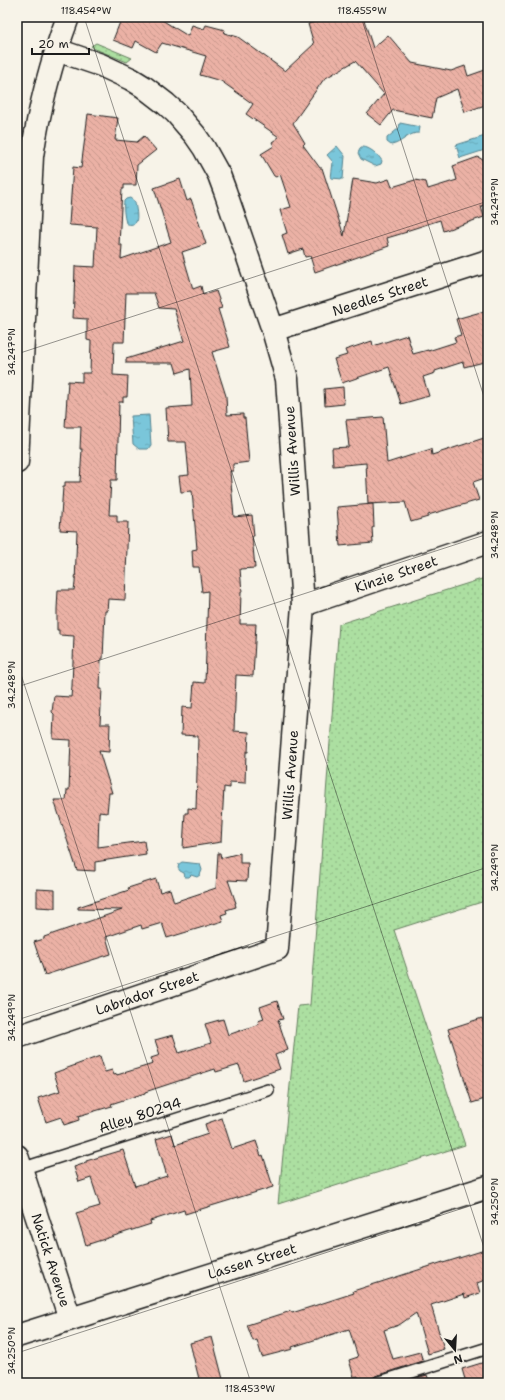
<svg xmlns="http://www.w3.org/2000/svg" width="505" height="1400" font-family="'Shantell Sans',sans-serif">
<defs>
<pattern id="grass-dots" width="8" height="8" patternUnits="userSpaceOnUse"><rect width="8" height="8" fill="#acdfa1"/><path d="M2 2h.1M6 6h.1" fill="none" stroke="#93bf8a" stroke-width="1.8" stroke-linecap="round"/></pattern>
<pattern id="water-ripples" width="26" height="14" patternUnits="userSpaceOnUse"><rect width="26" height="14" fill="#7ac6da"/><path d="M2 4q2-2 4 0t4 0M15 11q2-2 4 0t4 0" fill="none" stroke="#69aaba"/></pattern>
<pattern id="building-back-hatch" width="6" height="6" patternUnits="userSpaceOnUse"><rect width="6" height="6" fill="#ebb1a5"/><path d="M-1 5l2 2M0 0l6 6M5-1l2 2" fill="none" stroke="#c9988d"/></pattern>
</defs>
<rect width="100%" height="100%" fill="#f7f3e8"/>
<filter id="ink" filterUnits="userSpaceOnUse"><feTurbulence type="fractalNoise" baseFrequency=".025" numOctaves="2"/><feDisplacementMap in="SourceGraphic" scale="8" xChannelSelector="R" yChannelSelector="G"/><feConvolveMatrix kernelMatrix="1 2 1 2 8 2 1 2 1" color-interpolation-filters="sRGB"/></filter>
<g filter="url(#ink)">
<g fill="url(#grass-dots)" stroke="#647e5e">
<polygon points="96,43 132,58 127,62 95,49 91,46"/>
<polygon points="488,577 488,900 394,930 465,1145 278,1204 298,1006 310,1005 339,624"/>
<path d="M488 1114V1138L484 1139C482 1130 481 1121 488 1114Z"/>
</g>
<g fill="url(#water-ripples)" stroke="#54828e">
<path d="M400 123 420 127 419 133C409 132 401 144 391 145L387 142V138L399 128Z"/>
<polygon points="485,136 488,149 460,158 456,145"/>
<polygon points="337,146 345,156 343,179 331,178 333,162 327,155"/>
<path d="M363 147C369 147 379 155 382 161L381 164 375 166 361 159 358 153 360 149Z"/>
<path d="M130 198 135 202C136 209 138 216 136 222 134 225 128 225 126 223 124 216 123 207 124 201L126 199Z"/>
<polygon points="149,415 151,445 148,449 139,449 133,444 131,416"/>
<polygon points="182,862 200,864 202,870 200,875 197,877 191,875 189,877 185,877 184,873 180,871 178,868 179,864"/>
</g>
<g fill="url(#building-back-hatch)" stroke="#1c1c1c">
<polygon points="122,17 157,17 188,36 192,25 204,29 206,25 225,30 224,33 238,37 285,71 314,44 308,24 330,17 363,17 373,48 388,35 412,63 451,71 465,66 468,76 488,69 488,104 465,112 457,89 436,98 432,118 393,110 381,125 367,114 384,94 355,61 324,79 293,123 305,143 303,145 320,168 322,168 344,236 353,179 377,183 389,179 392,187 415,180 426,182 428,189 457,180 453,166 478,157 488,163 488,204 481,206 484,217 443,231 440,220 406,231 407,232 387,238 389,246 315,272 310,256 305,257 303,249 288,254 282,235 287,233 280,210 291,207 280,174 276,177 274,176 261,154 274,146 272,142 279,137 246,114 253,104 221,81 200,75 206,56 162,43 156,52 136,41 133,48 113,40"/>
<polygon points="88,114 118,118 115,140 137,142 144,136 156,150 137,165 136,185 124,185 124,189 122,189 119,245 122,245 121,259 171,242 154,188 180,179 187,201 191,199 206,244 182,252 193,289 201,286 203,295 216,291 222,308 218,309 230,347 212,352 226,396 227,415 243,414 243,418 245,418 249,462 233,464 233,471 230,471 234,517 252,515 254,536 252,536 255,568 240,569 242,592 241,592 240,624 256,624 253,676 236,675 234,731 249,732 248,752 246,752 245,783 230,782 230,788 224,787 221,842 183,848 185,813 188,813 188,808 196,809 198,736 181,735 182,707 192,708 194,682 205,683 208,591 202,592 199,567 193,567 192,550 197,549 192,491 181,492 179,476 189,475 186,442 168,442 166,408 192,406 190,369 177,373 174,363 126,363 126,359 184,341 174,309 159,308 154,293 126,293 124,342 114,342 113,375 128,376 127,397 123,397 123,402 119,402 117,480 111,480 109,515 117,515 117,522 128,522 125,600 108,599 107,611 105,611 103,659 101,659 100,689 102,689 100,724 110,724 109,752 99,751 112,793 109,793 107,813 99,812 98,847 144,841 146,854 95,862 95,871 77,870 54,800 66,800 67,790 69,790 71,740 53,739 54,714 52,712 54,696 71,697 72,686 74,636 59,635 59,630 57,630 57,609 58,590 74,590 75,583 77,531 60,530 63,487 65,487 65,482 80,482 82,449 80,449 81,427 65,427 68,381 82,382 82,373 90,373 91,341 87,340 87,319 73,318 74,299 75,266 95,267 97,227 70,225 69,224 73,167 81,168"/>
<polygon points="488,310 488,361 464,367 463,362 435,371 435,373 423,377 429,396 401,404 389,367 342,383 334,359 347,355 345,350 372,341 373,346 407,335 413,354 428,350 428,351 456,342 454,337 461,335 456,319"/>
<polygon points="343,387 344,404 325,406 324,389"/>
<polygon points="383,417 387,463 431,449 432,455 484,438 488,452 488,477 473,482 479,500 428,515 428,517 411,522 405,502 368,504 366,463 333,466 332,448 349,447 346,420"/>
<polygon points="373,504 374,527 372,528 373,543 340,546 337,507"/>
<polygon points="218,853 220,853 221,858 240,853 240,863 248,863 247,881 228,880 236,903 235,903 236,907 226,910 227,913 221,915 223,921 167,938 162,923 142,929 141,925 106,937 111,954 45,975 34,942 44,939 44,937 122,910 78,909 78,907 129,890 128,888 156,879 160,892 170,889 174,902 216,888"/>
<polygon points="37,889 55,890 55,908 37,907"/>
<polygon points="277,1001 283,1019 278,1020 288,1050 275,1055 280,1069 244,1081 239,1065 216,1072 215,1069 145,1092 145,1093 111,1104 112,1106 78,1116 79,1120 64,1125 61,1117 46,1122 38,1098 60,1091 54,1073 100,1056 105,1072 112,1070 114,1075 117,1074 117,1075 153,1064 151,1058 160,1055 155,1040 173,1035 179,1053 211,1043 205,1024 223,1019 228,1035 259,1024 258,1021 264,1019 260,1007"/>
<polygon points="482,1018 488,1039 488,1098 472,1103 448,1029"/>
<polygon points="222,1118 232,1149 256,1141 261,1156 263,1155 273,1187 185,1214 184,1210 150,1221 151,1224 86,1245 76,1213 100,1206 91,1178 79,1182 74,1167 86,1163 86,1161 123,1150 135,1186 167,1176 156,1139 172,1134 175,1145 208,1134 205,1124"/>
<polygon points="488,1249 488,1279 477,1283 480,1293 465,1298 464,1294 431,1305 444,1349 428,1354 416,1313 399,1325 384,1330 393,1359 420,1352 423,1361 375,1376 372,1379 370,1383 359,1383 358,1376 354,1377 349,1360 358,1357 349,1329 292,1347 293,1349 262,1357 257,1340 253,1341 247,1325 291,1311 292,1313 354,1293 353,1291 443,1262 443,1263"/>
<polygon points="212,1337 224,1383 200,1383 190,1343"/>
<polygon points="488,1361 488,1383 466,1383 462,1369"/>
<polygon points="427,1375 430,1383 400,1383"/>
</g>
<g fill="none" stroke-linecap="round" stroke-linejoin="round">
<g stroke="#1c1c1c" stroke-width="14">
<g id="lane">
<polyline points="21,1169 268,1090"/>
<polyline points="377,1383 488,1348"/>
</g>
</g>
<g stroke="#1c1c1c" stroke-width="25">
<g id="street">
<polyline points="273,330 488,261"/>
<path d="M17 462 32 156C39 109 51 62 68 17"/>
<polyline points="303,605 488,542"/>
<polyline points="17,1037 277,949 303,605 287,379 273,330 225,191 219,175 204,148 195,135 176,113 166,104 144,87 131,79 101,65 57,50"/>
<polyline points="17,1156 70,1319"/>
</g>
</g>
<g stroke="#1c1c1c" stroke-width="25">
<polyline id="secondary" points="17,1336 488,1187"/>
</g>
<use href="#lane" stroke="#f7f3e8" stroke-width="11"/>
<use href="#street" stroke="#f7f3e8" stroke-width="22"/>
<use href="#secondary" stroke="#f7f3e8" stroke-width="22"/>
</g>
</g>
<path fill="none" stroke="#1c1c1c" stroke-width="1" stroke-opacity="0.45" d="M84 17 488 1260M361 17 488 409M17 21 29 17M17 354 488 201M17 662 251 1383M17 687 488 534M17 1020 488 867M17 1353 488 1200"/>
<g text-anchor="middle" stroke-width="3" stroke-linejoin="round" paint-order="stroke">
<g font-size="14" fill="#1c1c1c" stroke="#f7f3e8">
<text transform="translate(380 296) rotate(-18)" y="5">Needles Street</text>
<text transform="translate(292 451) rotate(-94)" y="5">Willis Avenue</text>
<text transform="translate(396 574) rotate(-19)" y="5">Kinzie Street</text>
<text transform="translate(290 775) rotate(-86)" y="5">Willis Avenue</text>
<text transform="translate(147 993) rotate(-19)" y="5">Labrador Street</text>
<text transform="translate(140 1115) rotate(-18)" y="5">Alley 80294</text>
<text transform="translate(51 1260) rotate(72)" y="5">Natick Avenue</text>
<text transform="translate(252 1261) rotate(-17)" y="5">Lassen Street</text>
</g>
</g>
<rect width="505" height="1400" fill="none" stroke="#f7f3e8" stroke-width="44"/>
<g transform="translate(455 1350) rotate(162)" stroke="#f7f3e8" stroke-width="3" paint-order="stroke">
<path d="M0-3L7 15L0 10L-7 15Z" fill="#1c1c1c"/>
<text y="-6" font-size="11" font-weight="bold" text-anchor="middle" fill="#1c1c1c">N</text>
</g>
<path d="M32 48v6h57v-6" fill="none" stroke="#1c1c1c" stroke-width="2"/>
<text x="38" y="48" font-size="12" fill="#1c1c1c" stroke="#f7f3e8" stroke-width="3" paint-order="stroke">20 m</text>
<rect x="22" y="22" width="461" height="1356" fill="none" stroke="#1c1c1c" stroke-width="1.5"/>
<g font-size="10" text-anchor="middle" fill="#1c1c1c">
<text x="86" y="14">118.454°W</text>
<text x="362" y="14">118.455°W</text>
<text transform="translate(494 202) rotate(-90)" y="4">34.247°N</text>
<text transform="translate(11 352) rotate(-90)" y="4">34.247°N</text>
<text transform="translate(494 535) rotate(-90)" y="4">34.248°N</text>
<text transform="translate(11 685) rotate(-90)" y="4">34.248°N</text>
<text transform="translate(494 868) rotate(-90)" y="4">34.249°N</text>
<text transform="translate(11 1018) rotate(-90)" y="4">34.249°N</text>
<text transform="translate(494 1202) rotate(-90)" y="4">34.250°N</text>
<text transform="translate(11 1351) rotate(-90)" y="4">34.250°N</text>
<text x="250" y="1392">118.453°W</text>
</g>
</svg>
